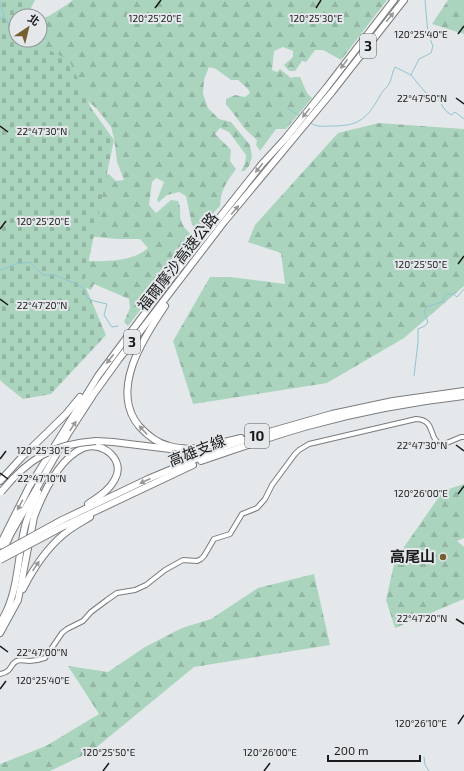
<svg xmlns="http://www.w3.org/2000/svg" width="464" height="771" font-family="'Exo 2','Noto Sans TC',sans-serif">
<defs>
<pattern id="forest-firs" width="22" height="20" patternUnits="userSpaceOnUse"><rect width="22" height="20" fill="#abd4be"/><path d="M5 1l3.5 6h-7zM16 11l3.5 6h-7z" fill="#93b5a3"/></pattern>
<pattern id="cemetery-stones" width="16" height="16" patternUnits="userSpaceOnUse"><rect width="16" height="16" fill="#abd4be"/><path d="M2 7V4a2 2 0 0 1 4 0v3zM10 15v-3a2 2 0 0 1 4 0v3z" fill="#93b5a3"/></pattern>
</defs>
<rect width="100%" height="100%" fill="#e5e8eb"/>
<g fill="url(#forest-firs)">
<path d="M72 0H387L341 60 323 50H315L306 62 302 61 295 71H289L284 65 293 57V51L283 47 274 51 272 70 277 72 280 69 291 78 295 77H300L307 93 312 98 286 129H276L260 151 256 145 257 140 246 130 226 104V99L235 95 245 97 250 93 248 89 238 80H231L216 69 209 67 204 80 203 94 208 108 219 119 231 122 250 145 252 157 249 166 244 171H241L245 164 246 155 229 132 220 128 215 134 231 150 230 161 236 169C226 183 221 189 220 206L197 229 192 225 186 196 179 192 167 195 159 202 157 200 164 182 156 178 152 182 149 205 156 213 171 200 178 201C182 210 179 214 181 220 182 227 190 233 195 238L128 326 124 322 130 308 129 299 94 284 91 290 62 276 68 260C92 261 129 265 148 248L140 239H117L87 236 0 177H100L109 174 116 181 124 180 117 162 114 138 111 127 97 109 82 96 16 40H40V19L49 16 71 2Z"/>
<polygon points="448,0 464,0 464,34 432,24"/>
<polygon points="379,123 464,129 464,286 404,338 327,383 193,404 173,341 210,277 230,277 285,284 281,253 248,242 255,225 338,133"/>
<polygon points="464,484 464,538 457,541 464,547 464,599 395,628 386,600 395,560 443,491"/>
<polygon points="314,574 330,645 194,667 92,751 50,771 0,771 0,764 46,746 99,714 68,666 108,672 145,647 182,628 211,619 258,588"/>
</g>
<polygon fill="url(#cemetery-stones)" points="0,0 35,0 27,16 16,16 16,40 29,40 69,60 91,108 114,140 84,283 106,335 51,394 23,399 3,383 0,380"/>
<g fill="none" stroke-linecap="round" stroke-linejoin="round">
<g stroke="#8fc4d0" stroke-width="1">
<polyline points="425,0 428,34 433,46 431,53 419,59 411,75 425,92 438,99 445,110 451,115 455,112 464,119"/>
<polyline points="0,3 4,16 0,20"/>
<polyline points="4,17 8,23 9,31"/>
<polyline points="287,108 300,116"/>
<path d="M309 122C317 128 324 126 333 126 361 126 368 117 381 94 383 90 387 88 389 84 392 79 392 72 395 67L411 75"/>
<polyline points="0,270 16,264 29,262 43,275 55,275 83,287 87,298 94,301 107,304 104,315 112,327 118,326"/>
<polyline points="414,376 418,342 418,329 425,326 428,322 424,312 426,307 442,302 446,294 453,294 457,297 464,289"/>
<polyline points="424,757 425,765 429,771"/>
</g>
<g stroke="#797b7e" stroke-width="6">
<path id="tertiary" d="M0 674C13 672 10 663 17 661 20 659 25 661 29 661 35 661 40 660 45 658L62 633 67 629 83 621 91 612 107 600 117 593 135 590 146 585 165 570 183 560 197 561 201 559 204 556 214 539 230 534 242 514 257 508 265 499 272 485 295 454 299 450 309 444 416 419C437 420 427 439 442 445L461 437H464"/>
</g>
<g stroke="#797b7e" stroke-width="8">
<g id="motorway">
<path d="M165 306C144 337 109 390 139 426 147 435 157 443 169 446 176 448 183 448 190 449"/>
<polyline points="96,441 113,442 170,449"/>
<polyline points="187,449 203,447 241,438"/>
<path d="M201 461C237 449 272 436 308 426 359 412 411 402 464 396"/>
<polyline points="0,481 21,458 66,414 80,397"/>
<polyline points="62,520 148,479 227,446 262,434 332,414 393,401 464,391"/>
<polyline points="64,526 193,465"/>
<polyline points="0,545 29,487 98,376 166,285 262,164 285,139 327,87 394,0"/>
<polyline points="1,555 10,535 69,432 93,395 119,359 224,222 332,92 404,0"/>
<path d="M23 589C33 569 46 549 64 534 72 527 82 522 90 517"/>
<path d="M0 623C19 594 17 559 25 526 28 514 34 503 38 492"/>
<path d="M0 633 18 600 34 517C43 493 59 459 83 448 102 440 126 460 115 479 109 491 98 497 88 504"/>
</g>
</g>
<use href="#tertiary" stroke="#fff" stroke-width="4"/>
<use href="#motorway" stroke="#fff" stroke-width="6"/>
<g stroke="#797b7e" stroke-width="8" stroke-linecap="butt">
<g id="motorway-bridge">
<path d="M1 492C28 459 52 444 96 441"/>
<polyline points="0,554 62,520"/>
<polyline points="0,560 64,526"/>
</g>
</g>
<use href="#motorway-bridge" stroke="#fff" stroke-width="6"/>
</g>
<defs><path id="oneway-solid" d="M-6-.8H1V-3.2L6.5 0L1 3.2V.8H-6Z"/></defs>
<g fill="#989898">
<use href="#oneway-solid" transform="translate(390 17) rotate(-52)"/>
<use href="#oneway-solid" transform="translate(344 64) rotate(127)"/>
<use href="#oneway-solid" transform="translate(306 113) rotate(129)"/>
<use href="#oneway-solid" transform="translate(259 168) rotate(129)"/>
<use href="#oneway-solid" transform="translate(235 210) rotate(-50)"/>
<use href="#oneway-solid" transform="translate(110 359) rotate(128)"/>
<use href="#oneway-solid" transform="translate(73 426) rotate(-57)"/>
<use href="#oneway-solid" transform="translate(143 430) rotate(-133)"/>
<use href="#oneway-solid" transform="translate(145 481) rotate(155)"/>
<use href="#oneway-solid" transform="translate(20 505) rotate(118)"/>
<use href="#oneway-solid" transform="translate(36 566) rotate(-56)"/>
</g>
<path fill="none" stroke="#191a1b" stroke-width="1.5" d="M155 8 161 0M316 8 321 0M458 34 464 26M456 98 464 104M0 126 8 132M0 229 6 221M458 264 464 256M0 299 8 305M456 445 464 451M0 459 6 451M0 473 8 479M458 494 464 486M456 619 464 624M0 646 8 652M0 689 6 681M458 724 464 715M103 771 109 763M264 771 270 763"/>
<circle fill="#776030" stroke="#e5e8eb" stroke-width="1.5" cx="443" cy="557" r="4"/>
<g text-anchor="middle" stroke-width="4" stroke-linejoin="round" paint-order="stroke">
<g fill="#e5e8eb" stroke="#565859" stroke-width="1">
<rect x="360" y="34" width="16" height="24" rx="3"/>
<rect x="124" y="330" width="16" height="24" rx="3"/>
<rect x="245" y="424" width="24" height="24" rx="3"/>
</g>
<g font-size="14" font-weight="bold" fill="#191a1b">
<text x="368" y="51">3</text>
<text x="132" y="347">3</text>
<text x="257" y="441">10</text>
</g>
<g font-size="15" fill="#191a1b" stroke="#e5e8eb">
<text transform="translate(178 262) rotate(-52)" y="5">福爾摩沙高速公路</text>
<text transform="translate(197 451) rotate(-22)" y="5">高雄支線</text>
</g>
<g font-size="15" font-weight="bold" fill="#191a1b" stroke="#e5e8eb" text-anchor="end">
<text x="435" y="562">高尾山</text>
</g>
</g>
<g font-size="10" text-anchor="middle" fill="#191a1b" stroke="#e5e8eb" stroke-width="4" stroke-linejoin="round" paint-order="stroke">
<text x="155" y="22">120°25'20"E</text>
<text x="316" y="22">120°25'30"E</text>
<text x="421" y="38">120°25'40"E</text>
<text x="422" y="102">22°47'50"N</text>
<text x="42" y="135">22°47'30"N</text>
<text x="43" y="225">120°25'20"E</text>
<text x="421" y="268">120°25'50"E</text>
<text x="42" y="309">22°47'20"N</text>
<text x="422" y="449">22°47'30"N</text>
<text x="43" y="454">120°25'30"E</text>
<text x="42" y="482">22°47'10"N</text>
<text x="421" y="497">120°26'00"E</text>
<text x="422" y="622">22°47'20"N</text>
<text x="42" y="656">22°47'00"N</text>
<text x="43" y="684">120°25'40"E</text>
<text x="421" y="727">120°26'10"E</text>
<text x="109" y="756">120°25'50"E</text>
<text x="270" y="756">120°26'00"E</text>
</g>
<g transform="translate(28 28) rotate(35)"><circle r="19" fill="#e5e8eb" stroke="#939698"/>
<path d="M0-3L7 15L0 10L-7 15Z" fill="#776030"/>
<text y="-6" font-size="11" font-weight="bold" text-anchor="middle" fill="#191a1b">北</text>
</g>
<path d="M328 755v6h92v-6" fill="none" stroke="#191a1b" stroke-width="2"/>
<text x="334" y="755" font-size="12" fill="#191a1b" stroke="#e5e8eb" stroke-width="3" paint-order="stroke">200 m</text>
</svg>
